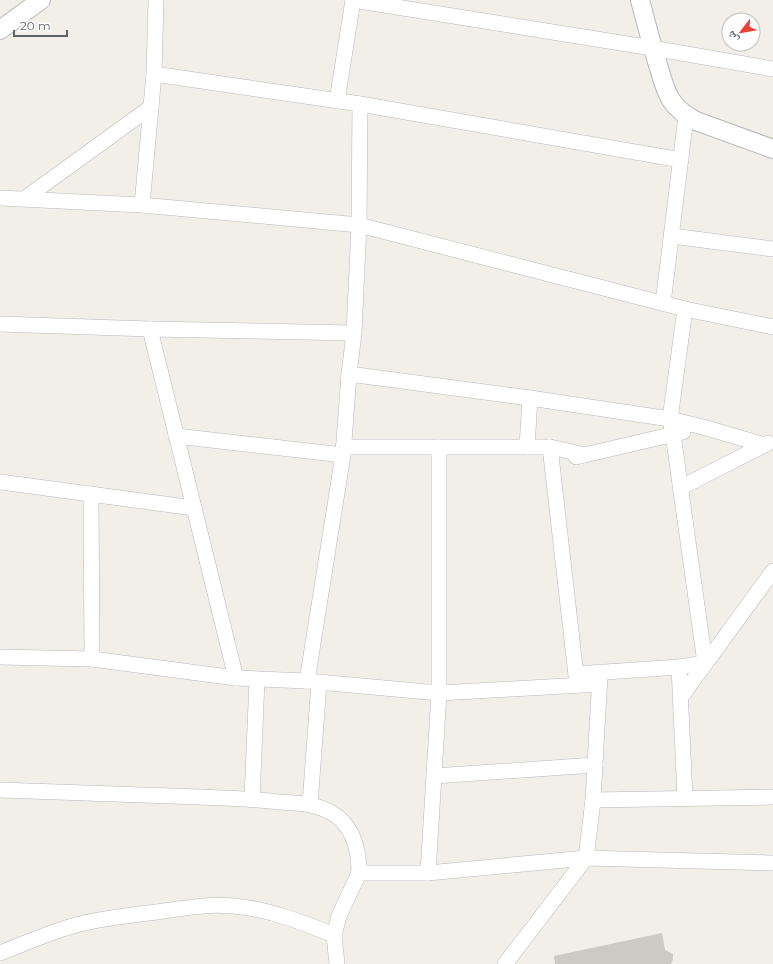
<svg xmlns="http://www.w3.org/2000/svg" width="773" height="964" font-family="Montserrat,'Noto Naskh Arabic',sans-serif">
<rect width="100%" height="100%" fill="#f1efe8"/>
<polygon fill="#cccac5" points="662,933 665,950 673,954 673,960 671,964 555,964 554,956"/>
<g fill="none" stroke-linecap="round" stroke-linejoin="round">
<g stroke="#b5b8bc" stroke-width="16">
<g id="minor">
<polyline points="353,0 652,48 773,69"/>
<polyline points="154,74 360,104 681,160"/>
<polyline points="337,101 353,0"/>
<polyline points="0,198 142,205 359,225 685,309 773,327"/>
<polyline points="24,199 151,107"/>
<polyline points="142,205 154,74 156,0"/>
<polyline points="672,236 773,249"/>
<polyline points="663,303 686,116"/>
<polyline points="0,324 150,329 354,333"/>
<polyline points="150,329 236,678"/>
<polyline points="349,374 530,398 670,419 703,427 765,445"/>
<polyline points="176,436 343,455"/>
<polyline points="343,447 550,447 585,455"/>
<polyline points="527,447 530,398"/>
<polyline points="550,447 577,684"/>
<polyline points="576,457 683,432"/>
<polyline points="0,482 194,508"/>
<polyline points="680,488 768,443"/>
<polyline points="91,494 92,659"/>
<polyline points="0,657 92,659 236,678 307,681 439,693 600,684"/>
<polyline points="679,667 685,798"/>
<polyline points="576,674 679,667 705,663 673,434 670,419 685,309"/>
<polyline points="307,681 343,455 349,374 354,333 359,225 360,104"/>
<polyline points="681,697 773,571"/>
<polyline points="434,776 595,765"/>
<path d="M0 790C67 792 133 795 200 797 227 798 253 799 279 802 297 803 315 803 332 813 354 826 359 850 359 873"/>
<polyline points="252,799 257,680"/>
<polyline points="593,800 773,797"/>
<polyline points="310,804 319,683"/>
<polyline points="428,873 439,693 439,447"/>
<path d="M0 953C26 943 52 931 80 924 107 917 136 915 163 911 190 907 215 903 242 907 274 911 304 923 334 935"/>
<polyline points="337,964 334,935 339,916 359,873 428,873 586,858 773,863"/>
<polyline points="505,964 586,858 593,800 600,675"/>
</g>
</g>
<g stroke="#b5b8bc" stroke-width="20">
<g id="tertiary">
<path d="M640 0C646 23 652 46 659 68 662 79 665 90 671 100 678 110 686 116 696 121L773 149"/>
<polyline points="0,30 41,0"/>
</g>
</g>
<use href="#minor" stroke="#fff" stroke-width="15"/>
<use href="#tertiary" stroke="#fff" stroke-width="18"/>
</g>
<g transform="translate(741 32) rotate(239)"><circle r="19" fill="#ffffff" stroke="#bfc1c3"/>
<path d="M0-3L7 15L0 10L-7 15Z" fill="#ea4335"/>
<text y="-6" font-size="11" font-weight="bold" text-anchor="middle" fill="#5f6368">ش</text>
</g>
<path d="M14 30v6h53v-6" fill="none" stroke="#5f6368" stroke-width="2"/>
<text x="20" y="30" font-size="12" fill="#5f6368" stroke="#ffffff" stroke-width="3" paint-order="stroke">20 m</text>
</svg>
